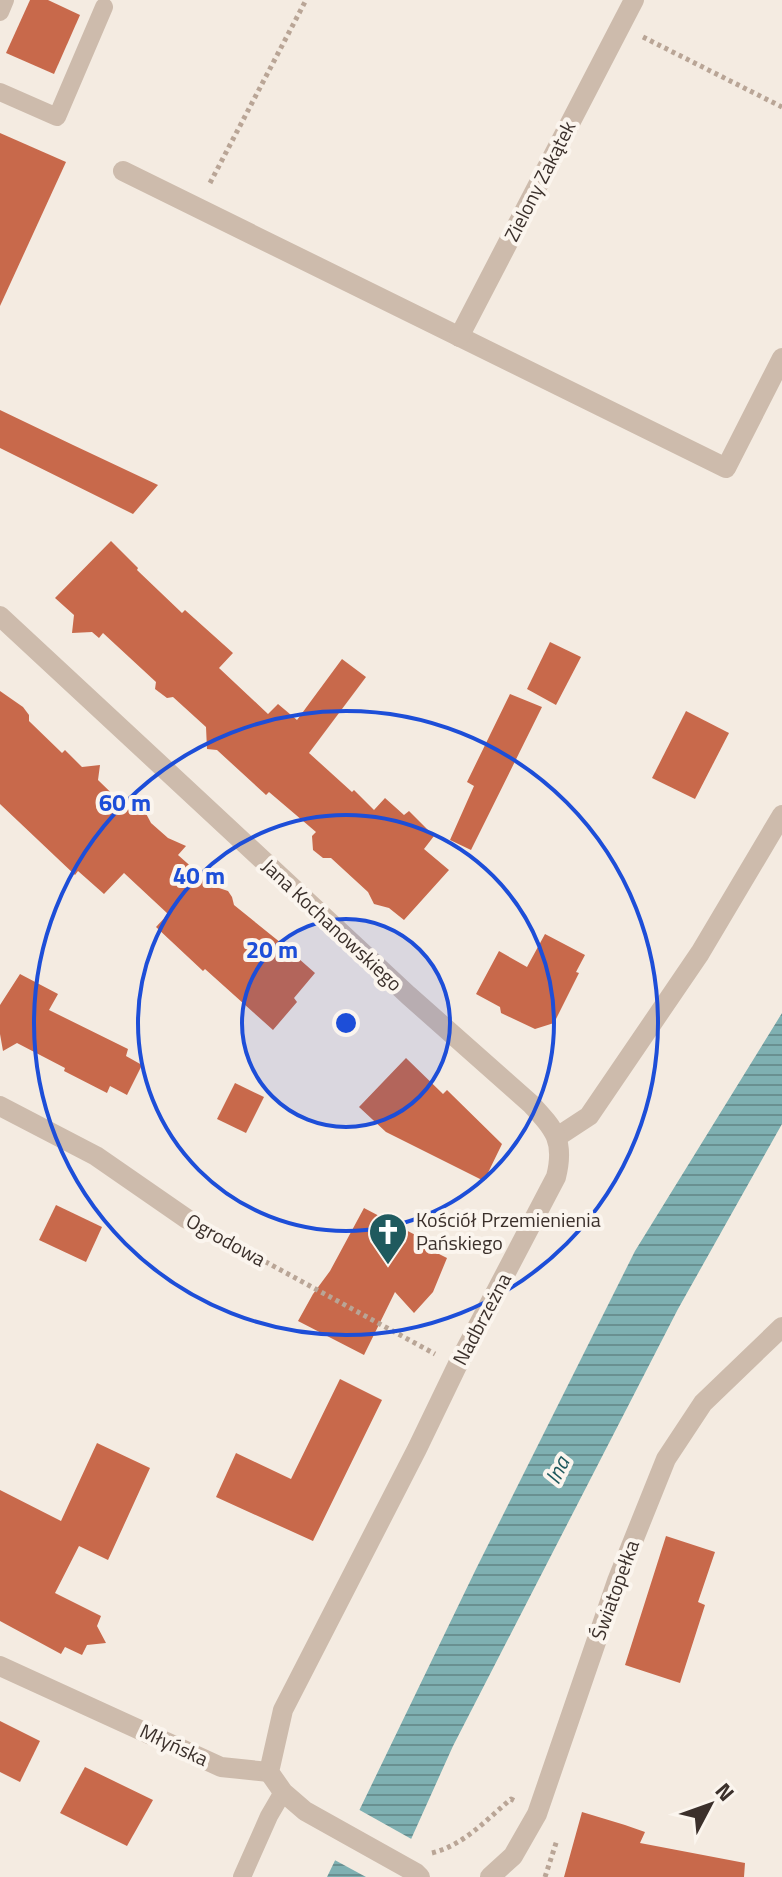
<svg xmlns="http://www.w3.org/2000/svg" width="782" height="1877" font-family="'Titillium Web',sans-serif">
<defs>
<pattern id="water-rules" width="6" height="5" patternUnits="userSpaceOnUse" patternTransform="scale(2)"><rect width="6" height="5" fill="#7fb0b2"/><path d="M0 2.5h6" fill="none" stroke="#699091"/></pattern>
</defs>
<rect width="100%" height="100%" fill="#f4ebe1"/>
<polygon fill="url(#water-rules)" points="782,1013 782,1124 678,1309 453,1746 394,1877 327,1877 476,1569 635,1251"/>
<polygon fill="#f4ebe1" points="356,1808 415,1841 399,1877 366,1877 331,1858"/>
<g fill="#c8694b">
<polygon points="30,0 48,0 80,15 54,74 6,53"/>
<polygon points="0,133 66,162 0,306"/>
<polygon points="0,410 73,445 158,485 133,514 0,448"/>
<polygon points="111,541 138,568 137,570 182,613 185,610 233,653 219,668 268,714 278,704 297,720 342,659 366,677 309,753 352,792 354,790 374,810 385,798 404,815 409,811 434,836 424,849 449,870 404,920 389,908 374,904 368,892 331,858 323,858 313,850 312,836 316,832 269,792 266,795 217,750 207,749 206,727 173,697 167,698 155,689 156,682 103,633 99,638 92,632 72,633 74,615 55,598"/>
<polygon points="550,642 581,657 556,705 527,689"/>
<polygon points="0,691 23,707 29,715 29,721 62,753 65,750 82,767 100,765 98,780 134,815 142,806 151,823 168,838 186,846 178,855 213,886 228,891 232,897 234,905 281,943 315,973 294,998 297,1002 273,1030 205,969 203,971 156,927 168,914 124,873 104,894 78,871 75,875 0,804"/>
<polygon points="510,694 542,707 471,850 450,840 474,786 467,782"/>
<polygon points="686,711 729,733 695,799 652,778"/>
<polygon points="545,934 585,955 576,972 579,973 554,1023 535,1029 501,1013 500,1007 476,994 499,951 527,967"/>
<polygon points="20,974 58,994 49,1010 128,1049 126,1056 142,1065 127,1095 110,1086 107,1093 64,1071 65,1068 17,1043 3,1051 0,1034 0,1005"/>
<polygon points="406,1058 443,1094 447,1090 502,1144 484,1181 386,1132 359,1107"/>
<polygon points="235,1083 264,1097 246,1133 217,1119"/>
<polygon points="56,1205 102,1227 86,1262 39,1240"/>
<polygon points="364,1208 423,1239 427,1248 447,1258 433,1292 414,1313 395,1292 364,1355 298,1321 313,1294 330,1271"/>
<polygon points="340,1379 382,1400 313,1541 216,1497 236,1453 291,1479"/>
<polygon points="97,1443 150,1468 108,1560 79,1546 55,1593 101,1616 97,1626 106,1643 87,1645 82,1655 65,1647 61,1654 0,1621 0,1490 61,1521"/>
<polygon points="666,1536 715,1552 698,1602 705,1605 680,1683 625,1665"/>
<polygon points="0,1721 40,1741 20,1782 0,1772"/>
<polygon points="85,1767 153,1800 127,1846 60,1813"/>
<polygon points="582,1812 625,1825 645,1832 640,1843 745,1863 744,1877 564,1877"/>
</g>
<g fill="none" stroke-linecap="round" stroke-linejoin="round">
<g stroke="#b9a596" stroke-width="5" stroke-dasharray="4 4" stroke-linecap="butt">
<polyline points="643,37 782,107"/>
<polyline points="210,183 306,0"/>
<polyline points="209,1231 435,1354"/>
<path d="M432 1853C464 1845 486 1820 511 1799L515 1801"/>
<polyline points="545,1877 557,1840"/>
</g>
<g stroke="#cdbbac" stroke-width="18">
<polyline points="0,12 5,0"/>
<polyline points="0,92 57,117 104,7"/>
<polyline points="242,1877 269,1816 283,1792"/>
</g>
<g stroke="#cdbbac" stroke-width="20">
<polyline points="123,171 726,468 782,358"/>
<polyline points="459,337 634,0"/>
<polyline points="0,1106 96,1156 187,1219"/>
<polyline points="557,1137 589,1116 700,953 782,815"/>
<polyline points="0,1666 221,1767 269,1772"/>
<polyline points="490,1877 513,1856 537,1814 617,1581 666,1459 703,1403 782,1327"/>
</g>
<path stroke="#cdbbac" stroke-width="20" d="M0 616 408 995 531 1104C555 1130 565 1141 556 1177L457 1366 417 1449 283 1710 269 1772 283 1792 305 1811 416 1873 420 1877"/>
</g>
<circle cx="346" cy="1023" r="104" fill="#1d4ed8" fill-opacity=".12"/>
<g fill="none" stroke="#1d4ed8" stroke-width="4">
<circle cx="346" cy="1023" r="104"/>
<circle cx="346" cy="1023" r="208"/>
<circle cx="346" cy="1023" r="312"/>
</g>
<defs>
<g id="church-pin" transform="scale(2)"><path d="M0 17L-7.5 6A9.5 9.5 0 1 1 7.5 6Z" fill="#1f5a5e" stroke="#fbf5ee"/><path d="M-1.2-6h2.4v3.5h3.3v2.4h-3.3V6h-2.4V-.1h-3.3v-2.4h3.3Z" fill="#fff"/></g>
</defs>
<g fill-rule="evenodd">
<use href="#church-pin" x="388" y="1232"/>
</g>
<g text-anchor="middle" stroke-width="8" stroke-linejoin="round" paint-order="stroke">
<g font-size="20" fill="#3b302b" stroke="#fbf5ee">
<text transform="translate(540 181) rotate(-63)" y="7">Zielony Zakątek</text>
<text transform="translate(332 925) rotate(43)" y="7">Jana Kochanowskiego</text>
<text transform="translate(226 1240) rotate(29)" y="7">Ogrodowa</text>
<text transform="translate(482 1319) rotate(-62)" y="7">Nadbrzeżna</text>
<text transform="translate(615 1590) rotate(-70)" y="7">Światopełka</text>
<text transform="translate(174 1745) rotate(25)" y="7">Młyńska</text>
</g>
<g font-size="20" fill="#3b302b" stroke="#fbf5ee" text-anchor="start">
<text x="416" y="1227">Kościół Przemienienia<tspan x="416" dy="23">Pańskiego</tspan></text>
</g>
<g font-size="22" font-style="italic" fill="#1f5a5e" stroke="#fbf5ee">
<text transform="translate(557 1470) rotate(-64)" y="8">Ina</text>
</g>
</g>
<circle cx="346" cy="1023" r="12" fill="#1d4ed8" stroke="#fbf5ee" stroke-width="4"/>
<g font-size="24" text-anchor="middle" font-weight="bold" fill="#1d4ed8" stroke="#fbf5ee" stroke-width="8" stroke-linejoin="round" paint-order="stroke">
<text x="125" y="811">60 m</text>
<text x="199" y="884">40 m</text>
<text x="272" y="958">20 m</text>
</g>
<g transform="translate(710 1805) rotate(49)" stroke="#fbf5ee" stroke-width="6" paint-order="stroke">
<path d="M0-6L14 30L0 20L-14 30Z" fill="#3b302b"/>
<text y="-12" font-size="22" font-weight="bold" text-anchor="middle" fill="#3b302b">N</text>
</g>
</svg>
